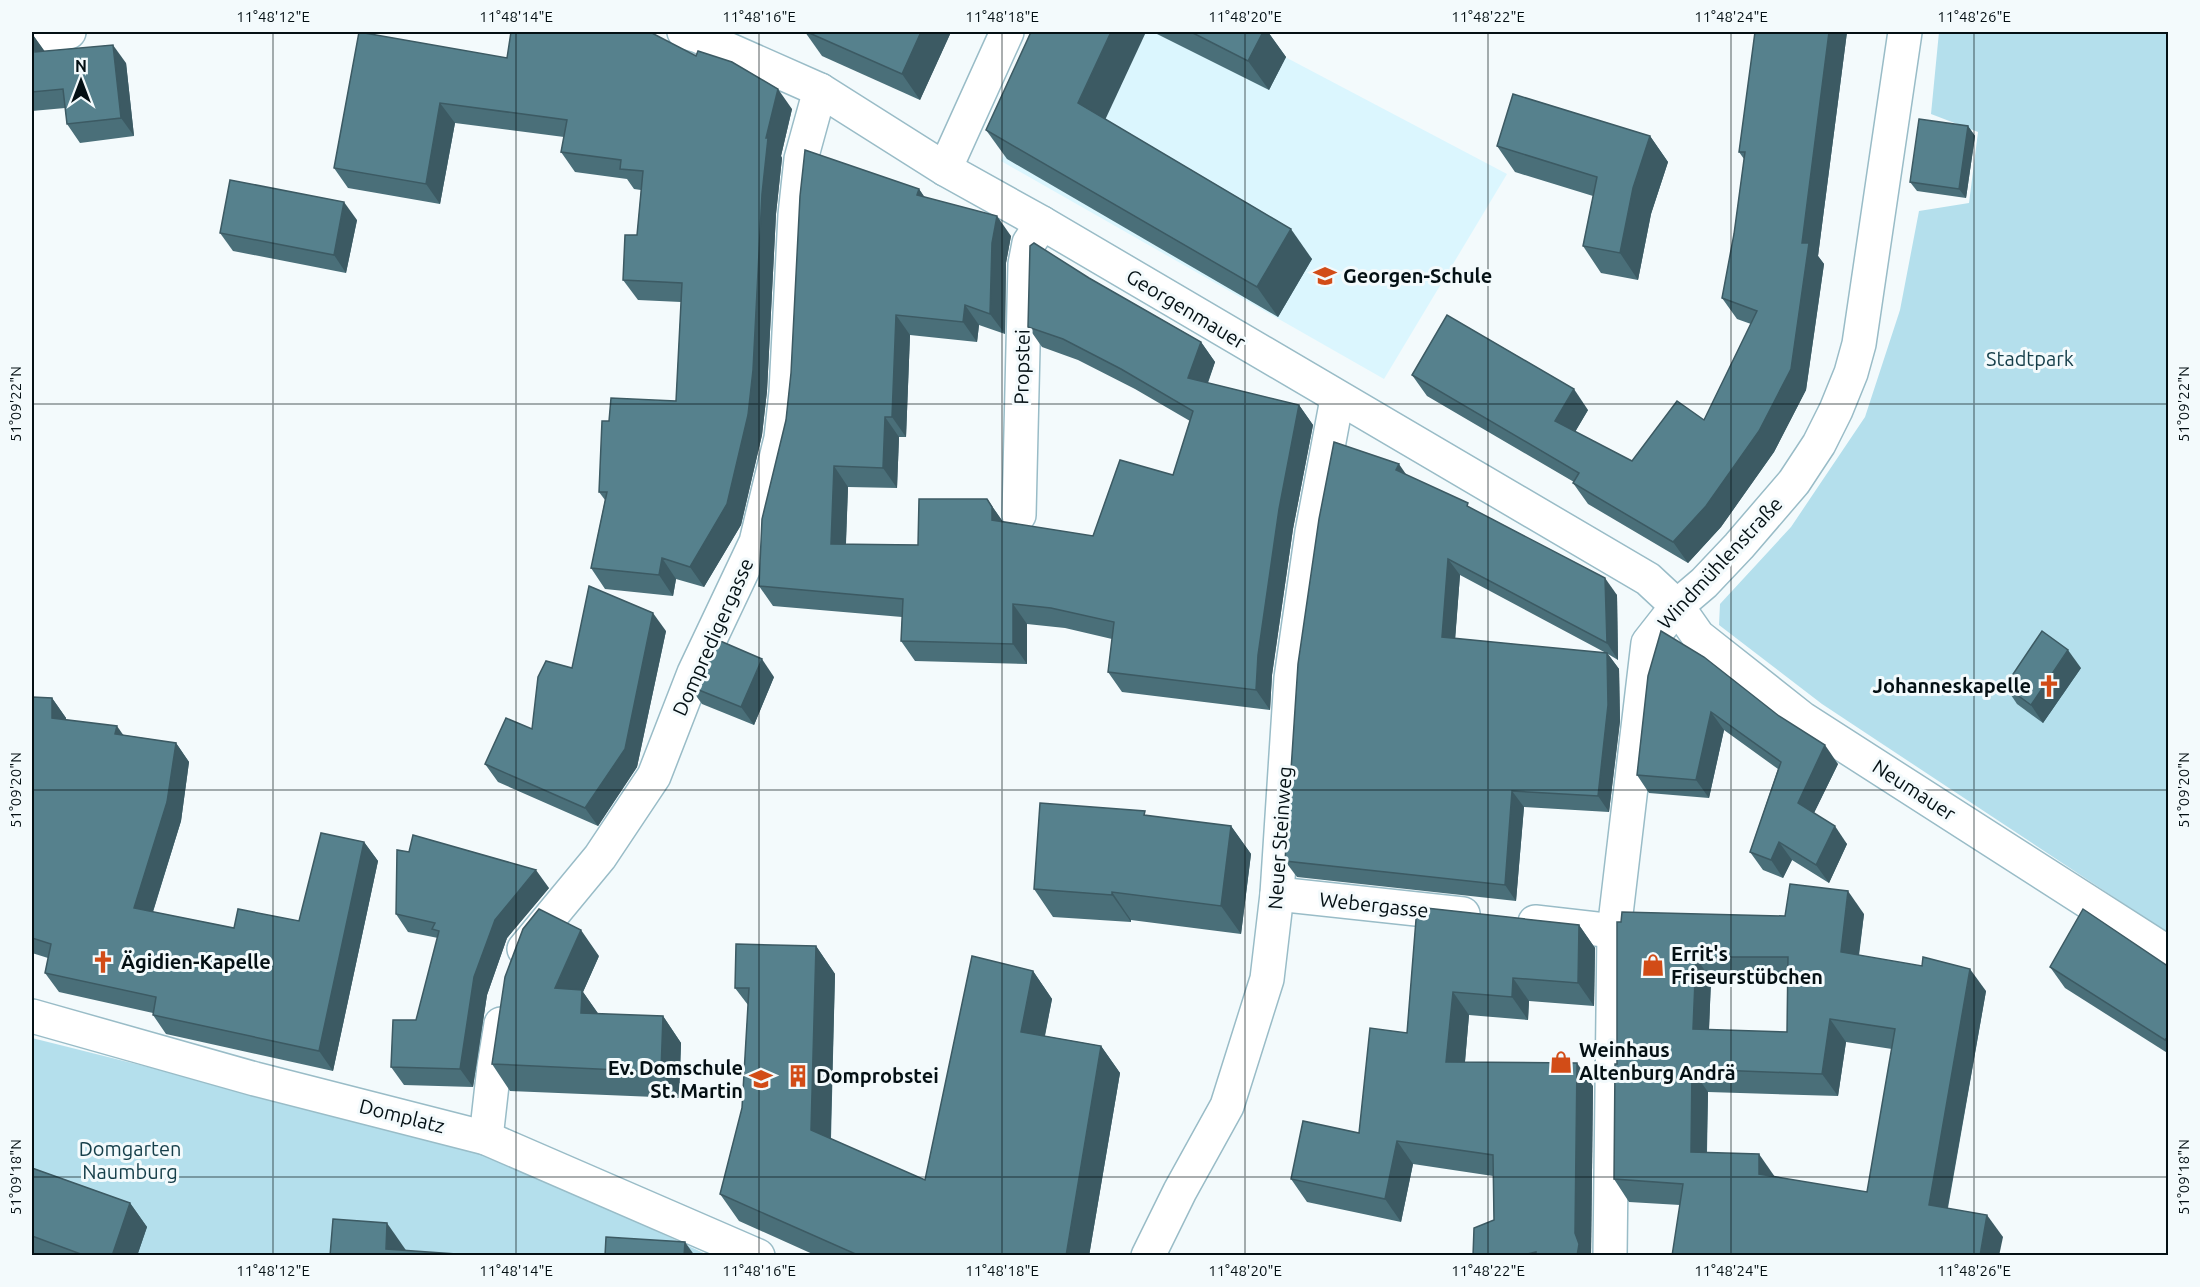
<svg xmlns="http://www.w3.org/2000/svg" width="2200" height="1287" font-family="Ubuntu,sans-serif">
<rect width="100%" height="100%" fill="#f3fafc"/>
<polygon fill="#dbf6fe" points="1060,32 1238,32 1507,174 1384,379 1001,161"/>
<g fill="#b4dfec">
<polygon points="1939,32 2168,32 2168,933 1822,704 1719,625 1720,604 1791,527 1865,417 1900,310 1919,211 1969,203 1978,132 1931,114"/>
<polygon points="32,1038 485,1151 710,1256 32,1256"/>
</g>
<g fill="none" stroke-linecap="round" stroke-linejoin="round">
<g stroke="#99bcc7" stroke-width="36">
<g id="street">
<polyline points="684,32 698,36 820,90 945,169 1042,223 1648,579 1677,606 1698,636 1803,719 2168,953"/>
<polyline points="32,36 69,32"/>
<polyline points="945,169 1007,32"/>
<polyline points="1019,515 1025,264 1029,243 1042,223"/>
<polyline points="1277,894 1463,914"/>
<polyline points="1535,922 1614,931"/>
<polyline points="524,949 600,857 654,776 694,673 756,542 781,438 786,392 795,215 801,159 820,90"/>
<polyline points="32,1016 255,1079 486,1138 758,1256"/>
<polyline points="486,1138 494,1067 501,1024"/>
<polyline points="1148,1256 1180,1191 1227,1106 1267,979 1277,894 1291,678 1312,532 1337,399"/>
<polyline points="1610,1256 1614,931 1648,643 1677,606 1704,583 1739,546 1794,482 1819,444 1836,410 1851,373 1859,344 1905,32"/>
</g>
</g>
<use href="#street" stroke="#fff" stroke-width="33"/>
</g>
<g fill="#4a6f79" fill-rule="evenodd">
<polygon points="359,32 792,109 781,156 782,158 776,214 767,391 762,435 741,525 704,587 676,579 673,596 605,589 591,568 605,500 599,492 609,421 676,401 681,302 638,300 623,280 637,235 641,190 634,189 627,179 575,172 561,152 564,137 455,123 440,204 348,188 334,168"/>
<polygon points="805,32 951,32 920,100 822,56"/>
<polygon points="1153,32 1268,32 1286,57 1269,90"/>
<polygon points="1755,32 1847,32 1818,256 1824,264 1806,390 1774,452 1721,527 1688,563 1588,504 1573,483 1574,482 1427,396 1412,375 1588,410 1575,432 1632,461 1704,420 1751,324 1737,319 1722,298 1734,234 1744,159 1739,152"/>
<polygon points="32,35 33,35 44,51 126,63 134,136 80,143 67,124 65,108 32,111"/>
<polygon points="1105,119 1312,259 1278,317 1007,159 986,130"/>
<polygon points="1968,126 1975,136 1966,198 1917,191 1910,182"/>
<polygon points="1650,136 1668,162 1651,214 1638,280 1601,273 1583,246 1593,196 1515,172 1497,146"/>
<polygon points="919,189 924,197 1011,236 1006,263 1005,334 979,325 977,342 910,335 906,437 899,437 897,488 848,487 846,544 918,545 987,499 1003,522 1093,536 1173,475 1190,421 1135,389 1078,360 1042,347 1028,327 1089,278 1201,342 1215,362 1208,383 1299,405 1313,425 1293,529 1272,675 1270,710 1122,692 1108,672 1112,639 1065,628 1027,624 1027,664 915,661 901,641 902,617 773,606 759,586 786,420 791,373"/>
<polygon points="357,220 346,273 233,251 220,233"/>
<path d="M1406 475 1473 510 1617 595 1618 660 1608 654 1619 669 1620 721 1609 812 1524 807 1516 901 1297 877 1285 861ZM1460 575 1606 653 1455 639Z"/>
<polygon points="666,631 637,767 598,826 498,782 485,764 532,729 572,668"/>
<polygon points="2081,668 2043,723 2017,704 2005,686"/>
<polygon points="1648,676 1838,764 1814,813 1847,844 1829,883 1792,860 1783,878 1763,870 1750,852 1778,769 1724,730 1709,798 1649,793 1637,775"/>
<polygon points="774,677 754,725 702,704 689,686"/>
<polygon points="32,697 52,698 66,718 66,720 124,735 176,743 189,762 181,821 153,912 234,928 299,921 364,842 378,861 333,1071 166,1034 153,1015 153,1013 59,992 45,973 48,958 32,953"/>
<polygon points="1148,816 1231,826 1251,854 1241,934 1131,920 1131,922 1053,917 1034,889"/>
<polygon points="409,852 549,888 507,938 487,995 473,1087 404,1085 391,1067 416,1020 438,938 408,932 396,914"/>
<polygon points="1417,907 1579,925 1595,948 1594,1006 1529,1001 1528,1020 1469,1015 1465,1062 1593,1086 1591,1256 1473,1256 1494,1220 1493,1176 1413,1164 1401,1222 1307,1202 1291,1179 1359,1133 1407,1033"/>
<path d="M1864 914 1859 956 1986 991 1948 1208 2003 1237 1680 1205 1629 1202 1614 1179 1617 1064V922ZM1711 980H1788L1787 1032 1709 1030ZM1846 1042 1892 1049 1867 1192 1775 1177 1707 1153 1708 1092 1838 1096Z"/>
<polygon points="816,946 835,974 831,1139 925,1180 1033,971 1052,999 1045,1036 1101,1046 1120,1073 1089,1256 817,1256 739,1221 720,1194 742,1108 748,1005 735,988"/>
<polygon points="599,956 583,992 598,1014 663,1016 681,1043 679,1098 510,1091 492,1064"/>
<polygon points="2050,967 2169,967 2169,1054 2065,988"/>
<polygon points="32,1168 130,1203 147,1227 137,1256 38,1256 32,1253"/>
</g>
<g fill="#3c5a63">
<polygon points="921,32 951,32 920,100 902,74"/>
<polygon points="1111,32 1146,32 1099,133 1078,103"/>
<polygon points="1263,32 1268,32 1286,57 1269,90 1248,61"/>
<polygon points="1829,32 1847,32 1818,256 1824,264 1806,390 1774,452 1721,527 1688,563 1673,542 1802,243"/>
<polygon points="33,35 46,53 35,52"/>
<polygon points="113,45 126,63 134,136 121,118"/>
<polygon points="778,89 792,109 781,156 782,158 776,214 767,391 762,435 741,525 704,587 690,567 762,194 766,138"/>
<polygon points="440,103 455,123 440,204 426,184"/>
<polygon points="1968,126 1975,136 1966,198 1959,189"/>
<polygon points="1650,136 1668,162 1651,214 1638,280 1620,253 1633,188"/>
<polygon points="919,189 933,209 917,195"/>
<polygon points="344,202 357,220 346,273 334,255"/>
<polygon points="997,216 1011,236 1006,263 1005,334 990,314 992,243"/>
<polygon points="1291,229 1312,259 1278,317 1257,287"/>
<polygon points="965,305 979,325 977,342 963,322"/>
<polygon points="896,315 910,335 906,437 892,417"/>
<polygon points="1201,342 1215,362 1202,398 1188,378"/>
<polygon points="1574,389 1588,410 1569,442 1555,421"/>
<polygon points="1299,405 1313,425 1293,529 1272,675 1270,710 1256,690 1258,655 1279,509"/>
<polygon points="885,417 899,437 897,488 883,468"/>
<polygon points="1399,464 1410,480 1396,470"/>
<polygon points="834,466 848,487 845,564 831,544"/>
<polygon points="987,499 1001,519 1006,527 992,520"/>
<polygon points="662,558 676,579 673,596 659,575"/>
<polygon points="1448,559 1460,575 1454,654 1442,637"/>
<polygon points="1605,578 1617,595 1618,660 1607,643"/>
<polygon points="1013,604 1027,624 1027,664 1013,644"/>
<polygon points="653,613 666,631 637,767 598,826 585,808"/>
<polygon points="2068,650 2081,668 2043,723 2031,705"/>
<polygon points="1607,653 1619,669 1620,721 1609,812 1598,796"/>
<polygon points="762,659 774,677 754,725 741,707"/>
<polygon points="52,698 66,718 66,738 52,718"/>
<polygon points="1711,712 1724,730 1709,798 1696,780"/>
<polygon points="117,726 131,746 115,734"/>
<polygon points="176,743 189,762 181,821 148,927 134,908"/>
<polygon points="1825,745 1838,764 1810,821 1798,803"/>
<polygon points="1512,791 1524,807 1516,901 1505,885"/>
<polygon points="1231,826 1251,854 1241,934 1221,906"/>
<polygon points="1835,826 1847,844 1829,883 1816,865"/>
<polygon points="364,842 378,861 333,1071 319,1051"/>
<polygon points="1779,842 1792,860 1783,878 1771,860"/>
<polygon points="536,870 549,888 507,938 487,995 473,1087 460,1069 474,977 495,920"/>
<polygon points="1848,891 1864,914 1856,975 1841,952"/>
<polygon points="1112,892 1131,920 1131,922 1112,895"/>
<polygon points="1579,925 1595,948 1594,1006 1578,983"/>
<polygon points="581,930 599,956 583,992 600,1016 600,1039 555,988"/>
<polygon points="816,946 835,974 830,1158 811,1130"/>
<polygon points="1696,957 1711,980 1708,1052 1693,1029"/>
<polygon points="1970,969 1986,991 1944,1227 1929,1205"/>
<polygon points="1033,971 1052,999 1040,1059 1021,1032"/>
<polygon points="1513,978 1529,1001 1528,1020 1512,997"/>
<polygon points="1453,992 1469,1015 1463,1084 1446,1062"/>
<polygon points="663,1016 681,1043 679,1098 661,1072"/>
<polygon points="1830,1019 1846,1042 1838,1096 1822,1074"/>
<polygon points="2169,1035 2169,1045 2165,1040"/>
<polygon points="1101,1046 1120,1073 1089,1256 1066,1256"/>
<polygon points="1577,1063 1593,1086 1591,1256 1577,1256 1575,1233"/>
<polygon points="1692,1069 1708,1092 1706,1175 1691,1152"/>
<polygon points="1397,1141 1413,1164 1401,1222 1385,1199"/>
<polygon points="1759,1154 1775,1177 1759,1174"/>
<polygon points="130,1203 147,1227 137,1256 112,1256"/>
<polygon points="1987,1215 2003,1237 1999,1256 1980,1256"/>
<polygon points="387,1223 410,1256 386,1249"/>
<polygon points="685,1242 695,1256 684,1256"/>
</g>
<g fill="#56818d" stroke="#3c5a63" stroke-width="1.5" fill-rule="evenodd">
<polygon points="359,32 507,58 511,32 650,32 696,56 698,51 732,62 778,89 766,138 768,138 762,194 753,370 748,415 727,504 690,567 662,558 659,575 591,568 607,492 599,492 602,421 609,421 611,398 676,401 682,283 623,280 625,235 637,235 643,171 620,169 621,160 561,152 567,120 440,103 426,184 334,168"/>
<polygon points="807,32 921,32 902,74"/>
<polygon points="1031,32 1111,32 1078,103 1291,229 1257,287 986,130"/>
<polygon points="1191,32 1263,32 1248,61"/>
<polygon points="1755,32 1829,32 1802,243 1809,243 1791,369 1759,431 1706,506 1673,542 1573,483 1579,473 1412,375 1447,315 1574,389 1555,421 1632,461 1677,401 1704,420 1757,311 1722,298 1734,234 1745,152 1739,152"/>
<polygon points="32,35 33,35 35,52 113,45 121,118 67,124 63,89 32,92"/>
<polygon points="1513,94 1650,136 1633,188 1620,253 1583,246 1597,177 1497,146"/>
<polygon points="1919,119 1968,126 1959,189 1910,182"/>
<polygon points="805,150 919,189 917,195 997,216 992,243 990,314 965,305 963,322 896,315 892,417 885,417 883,468 834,466 831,544 918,545 919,499 987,499 992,507 992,520 1093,536 1120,460 1173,475 1193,411 1121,369 1063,339 1028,327 1030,246 1034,243 1089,278 1201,342 1188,378 1299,405 1279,509 1258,655 1256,690 1108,672 1114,622 1051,608 1013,604 1013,644 901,641 903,599 759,586 762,519 786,420 791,373 800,196"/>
<polygon points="230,180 344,202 334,255 220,233"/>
<polygon points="1334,442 1399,464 1396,470 1468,503 1467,506 1605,578 1607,643 1448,559 1442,637 1607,653 1608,705 1598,796 1512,791 1505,885 1285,861 1298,664 1319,519"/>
<polygon points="589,586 653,613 625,749 585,808 485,764 506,718 532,729 538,677 546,661 572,668"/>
<polygon points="1661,631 1704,657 1779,716 1825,745 1798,803 1835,826 1816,865 1779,842 1771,860 1750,852 1781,762 1711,712 1696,780 1637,775 1648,676"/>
<polygon points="2042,631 2068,650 2031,705 2005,686"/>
<polygon points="711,637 762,659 741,707 689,686"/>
<polygon points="32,697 52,698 52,718 117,726 115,734 176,743 167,802 134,908 234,928 238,909 299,921 321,833 364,842 319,1051 153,1015 156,997 45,973 51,944 32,938"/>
<polygon points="1040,803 1145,811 1144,815 1231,826 1221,906 1112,892 1112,895 1034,889"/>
<polygon points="413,835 536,870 495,920 474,977 460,1069 391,1067 393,1020 416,1020 439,931 432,929 435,923 396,914 397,850 409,852"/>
<path d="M1790 884 1848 891 1841 952 1922 966 1923 957 1970 969 1929 1205 1987 1215 1980 1256H1672L1683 1184 1614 1179 1615 1064H1617V922H1621L1622 912 1785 916ZM1696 957H1788L1787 1032 1693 1029ZM1830 1019 1895 1029 1867 1192 1759 1174V1154L1691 1152 1692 1069 1822 1074Z"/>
<polygon points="1417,907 1579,925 1578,983 1513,978 1512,997 1453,992 1446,1062 1577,1063 1575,1233 1579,1244 1577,1256 1536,1256 1536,1252 1518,1256 1473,1256 1474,1228 1494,1220 1493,1155 1397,1141 1385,1199 1291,1179 1303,1121 1359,1133 1370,1028 1407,1033"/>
<polygon points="539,909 581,930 555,988 582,990 581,1013 663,1016 661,1072 492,1064 505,977 523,929"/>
<polygon points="2083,909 2169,967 2169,1035 2165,1040 2050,967"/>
<polygon points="736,944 816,946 811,1130 925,1180 972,956 1033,971 1021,1032 1101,1046 1066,1256 860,1256 720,1194 742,1108 749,988 735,988"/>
<polygon points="32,1168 130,1203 112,1256 86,1256 32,1236"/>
<polygon points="333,1219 387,1223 386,1249 485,1256 330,1256"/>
<polygon points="606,1237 685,1242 684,1256 605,1256"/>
</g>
<path fill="none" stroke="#041014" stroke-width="1.5" stroke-opacity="0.45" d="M273 32V1256M516 32V1256M759 32V1256M1002 32V1256M1245 32V1256M1488 32V1256M1731 32V1256M1974 32V1256M32 404H2168M32 790H2168M32 1177H2168"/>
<defs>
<g id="school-bare" transform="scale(1.8)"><path d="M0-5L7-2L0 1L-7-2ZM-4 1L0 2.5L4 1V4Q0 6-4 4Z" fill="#d24c17" stroke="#f3fafc" stroke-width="2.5" paint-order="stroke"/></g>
<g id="church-bare" transform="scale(1.8)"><path d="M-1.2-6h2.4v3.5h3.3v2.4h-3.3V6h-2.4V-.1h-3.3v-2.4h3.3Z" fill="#d24c17" stroke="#f3fafc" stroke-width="2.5" paint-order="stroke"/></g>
<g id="shop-bare" transform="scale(1.8)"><path d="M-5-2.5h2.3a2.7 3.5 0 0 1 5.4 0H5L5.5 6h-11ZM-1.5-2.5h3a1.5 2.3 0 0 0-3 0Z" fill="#d24c17" stroke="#f3fafc" stroke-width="2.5" paint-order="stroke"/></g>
<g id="building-bare" transform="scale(1.8)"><path d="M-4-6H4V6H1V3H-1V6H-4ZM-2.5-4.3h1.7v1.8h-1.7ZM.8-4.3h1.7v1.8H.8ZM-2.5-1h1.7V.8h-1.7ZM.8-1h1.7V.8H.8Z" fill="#d24c17" stroke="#f3fafc" stroke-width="2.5" paint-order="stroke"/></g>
</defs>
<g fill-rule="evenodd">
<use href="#school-bare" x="1325" y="276"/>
<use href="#church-bare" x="2049" y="686"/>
<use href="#church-bare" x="103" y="962"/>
<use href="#shop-bare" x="1653" y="965"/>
<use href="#shop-bare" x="1561" y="1062"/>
<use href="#building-bare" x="798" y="1076"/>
<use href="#school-bare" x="761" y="1079"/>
</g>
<g text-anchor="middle" stroke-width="6" stroke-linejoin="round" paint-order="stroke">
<g font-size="20" font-weight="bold" fill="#041014" stroke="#f3fafc" text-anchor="start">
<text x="1343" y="283">Georgen-Schule</text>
<text x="2031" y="693" text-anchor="end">Johanneskapelle</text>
<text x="1671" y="961">Errit's<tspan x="1671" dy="23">Friseurstübchen</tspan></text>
<text x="121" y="969">Ägidien-Kapelle</text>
<text x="1579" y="1057">Weinhaus<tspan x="1579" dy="23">Altenburg Andrä</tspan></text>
<text x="743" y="1075" text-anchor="end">Ev. Domschule<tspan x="743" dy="23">St. Martin</tspan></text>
<text x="816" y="1083">Domprobstei</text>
</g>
<g font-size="20" fill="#041014" stroke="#f3fafc">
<text transform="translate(1186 309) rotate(31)" y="7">Georgenmauer</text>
<text transform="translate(1022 367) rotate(-89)" y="7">Propstei</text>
<text transform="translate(1720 563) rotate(-47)" y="7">Windmühlenstraße</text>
<text transform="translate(713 637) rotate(-66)" y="7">Dompredigergasse</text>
<text transform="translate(1914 790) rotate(33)" y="7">Neumauer</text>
<text transform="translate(1280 838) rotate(-86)" y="7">Neuer Steinweg</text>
<text transform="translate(1374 905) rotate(6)" y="7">Webergasse</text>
<text transform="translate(402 1116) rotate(14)" y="7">Domplatz</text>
</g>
<g font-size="20" fill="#153e49" stroke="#f3fafc">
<text x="2030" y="366">Stadtpark</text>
<text x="130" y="1156">Domgarten<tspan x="130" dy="23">Naumburg</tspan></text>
</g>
</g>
<rect width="2200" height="1287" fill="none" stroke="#f3fafc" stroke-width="66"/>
<g transform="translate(81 81)" stroke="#f3fafc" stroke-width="4.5" paint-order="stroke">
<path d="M0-4.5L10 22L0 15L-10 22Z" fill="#041014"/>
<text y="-9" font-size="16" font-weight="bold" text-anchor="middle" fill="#041014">N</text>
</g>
<rect x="33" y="33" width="2134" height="1221" fill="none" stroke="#041014" stroke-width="2"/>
<g font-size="15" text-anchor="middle" fill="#041014">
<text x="273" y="22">11°48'12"E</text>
<text x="516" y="22">11°48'14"E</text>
<text x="759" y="22">11°48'16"E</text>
<text x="1002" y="22">11°48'18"E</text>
<text x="1245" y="22">11°48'20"E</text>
<text x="1488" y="22">11°48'22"E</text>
<text x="1731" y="22">11°48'24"E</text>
<text x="1974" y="22">11°48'26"E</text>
<text transform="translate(16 404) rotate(-90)" y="5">51°09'22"N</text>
<text transform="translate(2184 404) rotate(-90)" y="5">51°09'22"N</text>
<text transform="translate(16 790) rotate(-90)" y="5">51°09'20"N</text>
<text transform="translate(2184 790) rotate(-90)" y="5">51°09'20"N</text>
<text transform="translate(16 1177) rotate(-90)" y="5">51°09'18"N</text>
<text transform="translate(2184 1177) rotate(-90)" y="5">51°09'18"N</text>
<text x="273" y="1276">11°48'12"E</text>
<text x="516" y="1276">11°48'14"E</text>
<text x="759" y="1276">11°48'16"E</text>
<text x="1002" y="1276">11°48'18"E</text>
<text x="1245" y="1276">11°48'20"E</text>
<text x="1488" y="1276">11°48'22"E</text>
<text x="1731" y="1276">11°48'24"E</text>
<text x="1974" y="1276">11°48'26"E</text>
</g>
</svg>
